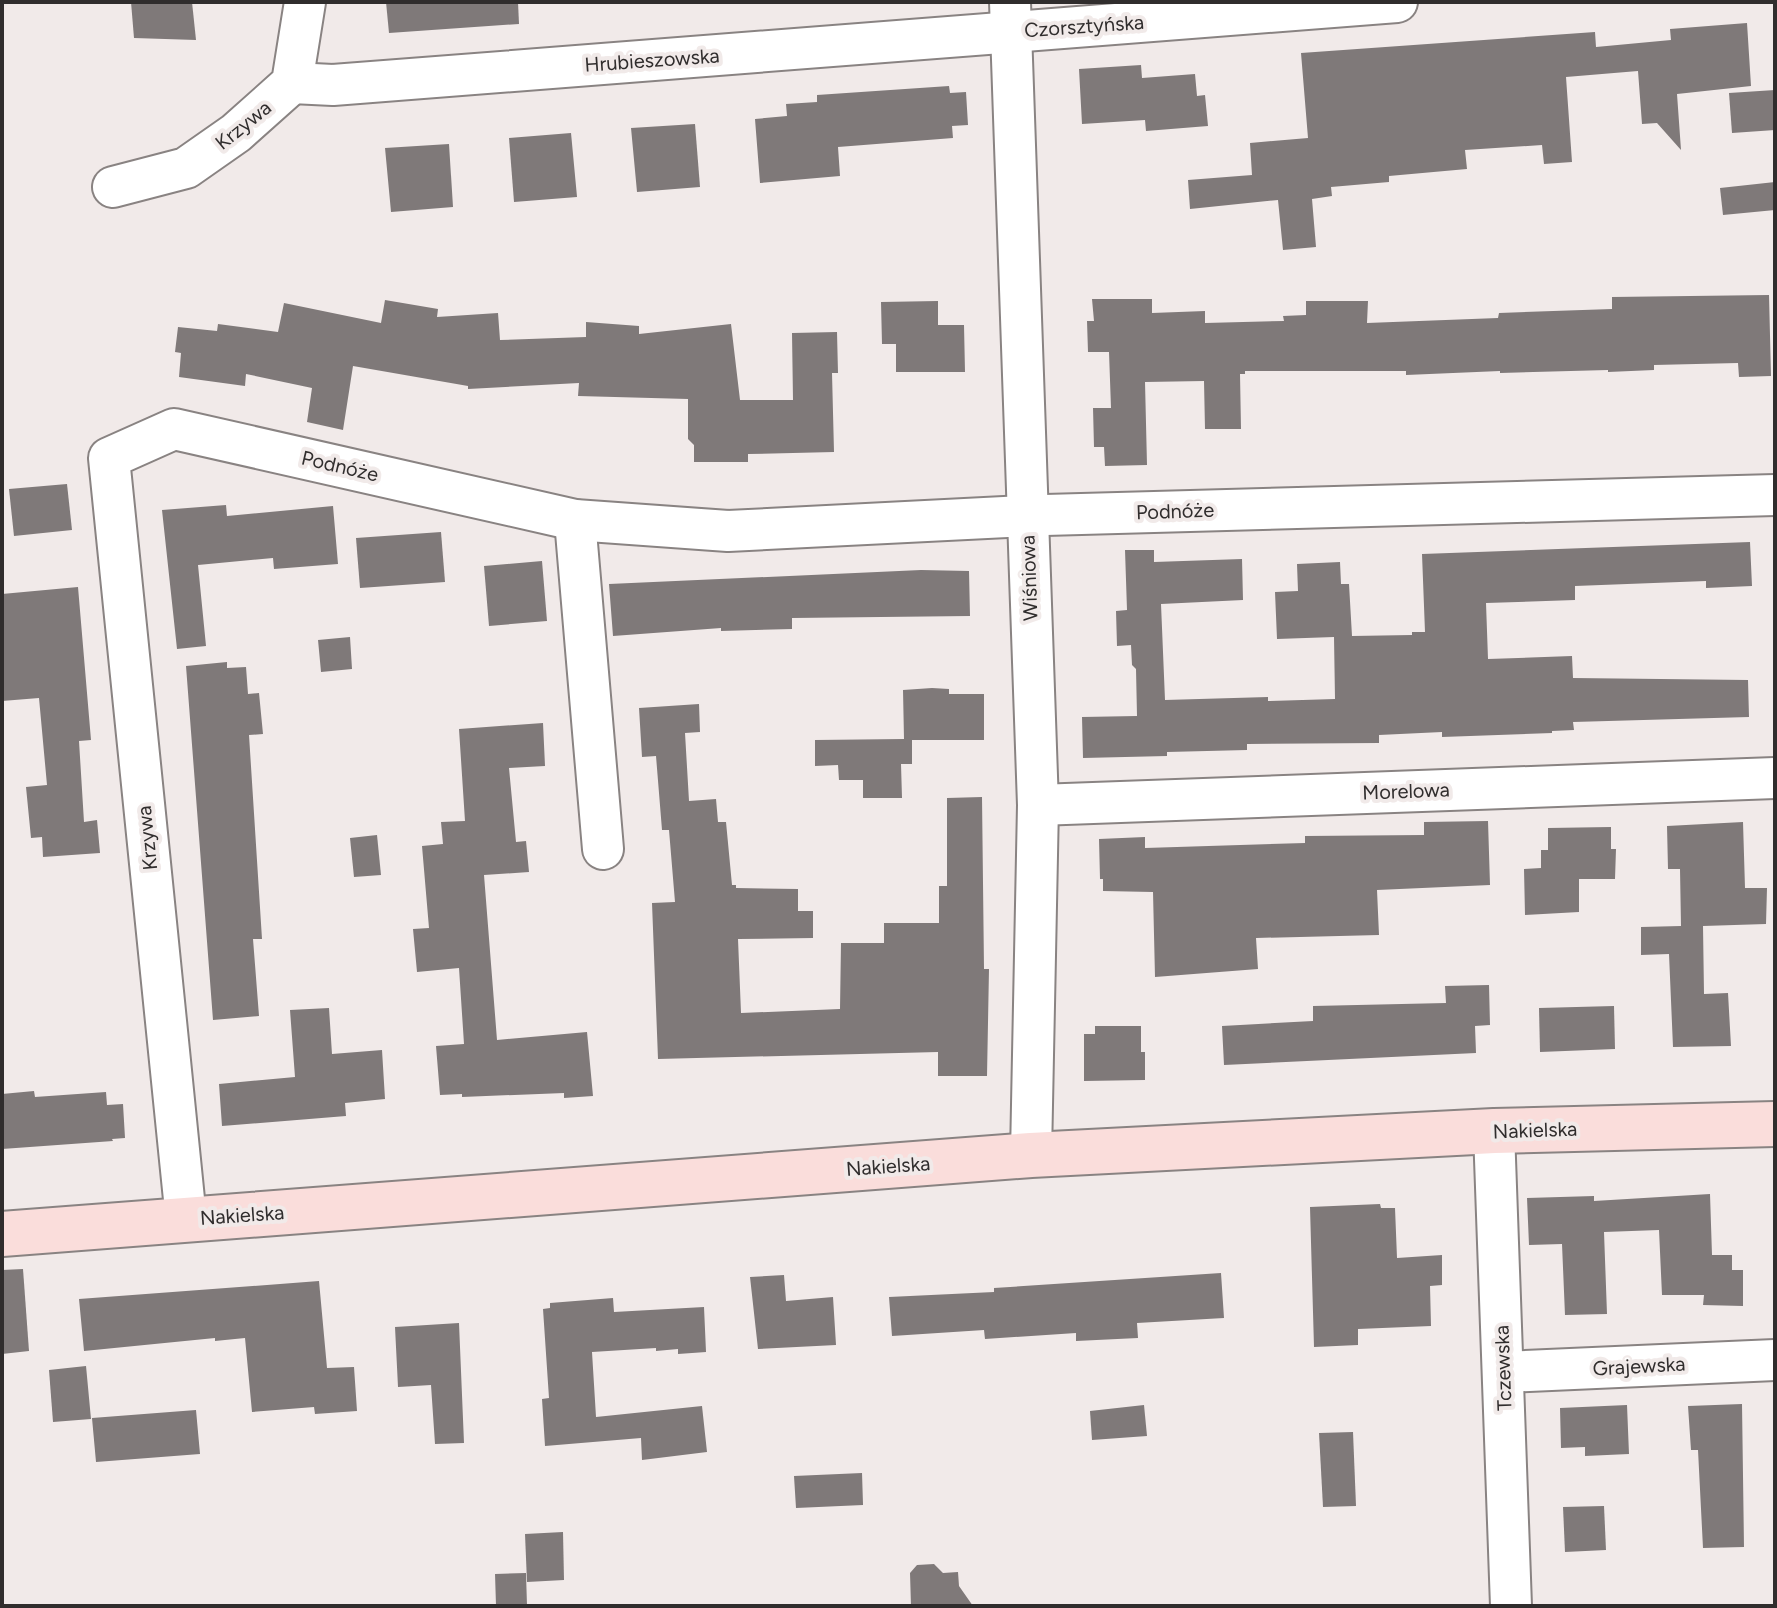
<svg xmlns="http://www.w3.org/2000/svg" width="1777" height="1608" font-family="Figtree,sans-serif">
<rect width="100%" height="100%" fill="#f1eae9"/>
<g fill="#7f7979">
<polygon points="131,2 192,2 196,40 134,38"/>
<polygon points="386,2 518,2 519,24 389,33"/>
<polygon points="1747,23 1751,86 1677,94 1681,150 1657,123 1642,124 1638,71 1566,77 1572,162 1544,164 1542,145 1465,150 1467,169 1389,176 1389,182 1331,187 1332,196 1312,199 1316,247 1283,250 1278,200 1190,209 1188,180 1252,175 1250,143 1308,138 1301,53 1595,32 1596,47 1671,40 1670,29"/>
<polygon points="1141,65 1142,78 1195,74 1197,96 1205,95 1208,126 1146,131 1145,120 1082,124 1079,69"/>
<polygon points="949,86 950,93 966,92 968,125 952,126 953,138 838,147 840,176 760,183 755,119 787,116 786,104 817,102 817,95"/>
<polygon points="1775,90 1775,130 1732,133 1729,93"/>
<polygon points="695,124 700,187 637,192 631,128"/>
<polygon points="571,133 577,197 514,202 509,138"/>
<polygon points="449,144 453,207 391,212 385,148"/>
<polygon points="1775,182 1775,210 1723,215 1720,188"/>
<polygon points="1769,295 1771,376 1739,377 1738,363 1654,365 1654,370 1608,372 1608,370 1500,373 1500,371 1406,375 1406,371 1245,371 1245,374 1240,374 1241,429 1205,429 1204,381 1145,382 1147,465 1105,466 1104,447 1094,447 1093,408 1111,408 1109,352 1088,352 1087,321 1094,321 1092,299 1152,299 1152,313 1205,311 1205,323 1284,321 1283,316 1306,315 1306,301 1368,301 1367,323 1498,318 1499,313 1612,309 1612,297"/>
<polygon points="385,300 438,309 437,317 498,313 500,340 586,337 586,322 639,326 639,334 731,324 740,400 793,400 792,333 837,332 838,373 832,373 834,452 748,454 748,462 694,462 694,445 688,439 688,399 578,396 579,383 468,389 468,386 353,366 343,430 307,422 312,388 246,374 245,386 179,377 181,353 175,352 178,327 217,331 218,324 278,332 284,303 381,323"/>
<polygon points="938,301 938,325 964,325 965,372 896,372 896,344 882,344 881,302"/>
<polygon points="67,484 72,530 14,536 9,489"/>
<polygon points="226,505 227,516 333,506 338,564 274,569 273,558 198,565 206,646 177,649 162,510"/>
<polygon points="441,532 445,582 360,588 356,538"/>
<polygon points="1750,542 1752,586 1706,588 1706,581 1575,586 1575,600 1486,603 1488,659 1572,656 1573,678 1748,680 1749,717 1573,722 1574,730 1552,731 1552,733 1442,737 1442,732 1379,735 1379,743 1247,744 1247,750 1167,752 1167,756 1083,758 1082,717 1137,716 1136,669 1132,665 1131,645 1117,646 1116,611 1127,610 1125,550 1154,550 1154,562 1242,559 1243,600 1161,604 1165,700 1268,697 1268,701 1335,699 1334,637 1277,639 1275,592 1298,591 1297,564 1340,562 1341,584 1349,584 1352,636 1412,635 1412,632 1425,632 1422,554"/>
<polygon points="542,561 547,621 489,626 484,566"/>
<polygon points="921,570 969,571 970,616 792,618 792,629 721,631 721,628 613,636 609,584"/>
<polygon points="78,587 91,740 79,741 84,822 97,820 100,853 43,857 42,837 31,838 26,787 47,785 39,698 2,701 2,594"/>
<polygon points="350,637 352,669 321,672 318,640"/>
<polygon points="227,662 227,668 246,667 248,694 259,693 263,734 249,735 262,939 253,939 259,1016 213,1020 186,666"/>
<polygon points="932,688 949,689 949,694 984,694 984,740 912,740 912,764 901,764 902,798 863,798 863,780 839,780 838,765 815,766 815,740 904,739 903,690"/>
<polygon points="699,704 700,732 685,733 689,801 716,799 718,822 726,822 732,885 736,885 736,888 798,889 798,911 813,911 813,938 738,939 741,1013 840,1009 841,943 884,943 884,923 939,923 939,886 947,886 947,798 982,797 984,969 989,969 987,1076 938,1076 938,1052 658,1059 652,903 675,902 669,830 662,830 656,756 642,757 639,708"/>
<polygon points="543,723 545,766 509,768 516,842 526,841 529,872 484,875 497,1040 587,1032 593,1096 564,1098 564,1093 462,1097 462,1094 440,1095 436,1046 464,1044 459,968 417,972 413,929 429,928 422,846 443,844 441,822 465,821 459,729"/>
<polygon points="1488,821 1490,885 1377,890 1379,935 1256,938 1258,969 1155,977 1153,892 1103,891 1103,879 1100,879 1099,839 1145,837 1145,848 1305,843 1305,836 1424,835 1424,822"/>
<polygon points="1743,822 1745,888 1767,888 1766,924 1703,926 1704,994 1728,993 1731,1046 1673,1047 1669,954 1641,955 1641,927 1681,926 1680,869 1668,869 1667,826"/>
<polygon points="1611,827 1611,849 1616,849 1615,879 1579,879 1579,912 1525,915 1524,869 1541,868 1541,850 1548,850 1548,828"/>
<polygon points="377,835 381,875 354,877 350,838"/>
<polygon points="1489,985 1490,1025 1475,1026 1476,1053 1224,1065 1222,1026 1313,1021 1313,1006 1446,1003 1445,986"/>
<polygon points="1614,1006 1615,1049 1540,1052 1539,1008"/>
<polygon points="329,1008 332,1054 382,1050 385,1099 345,1103 346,1116 222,1126 219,1084 295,1077 290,1010"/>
<polygon points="1095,1026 1141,1026 1141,1052 1145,1052 1145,1080 1084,1081 1084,1034 1095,1034"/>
<polygon points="34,1091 35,1097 106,1092 107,1105 123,1104 125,1138 112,1139 113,1141 2,1149 2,1094"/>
<polygon points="1710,1194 1712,1255 1732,1255 1732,1270 1743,1270 1743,1306 1703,1305 1704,1295 1662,1295 1659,1230 1604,1232 1607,1314 1565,1315 1562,1244 1529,1245 1527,1198 1594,1196 1594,1201"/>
<polygon points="1380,1204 1381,1208 1395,1208 1397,1258 1442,1255 1442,1285 1430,1286 1431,1326 1358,1329 1358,1345 1314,1347 1310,1207"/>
<polygon points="23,1269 29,1351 2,1354 2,1270"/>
<polygon points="1221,1273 1224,1318 1137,1323 1138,1338 1076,1341 1076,1333 985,1339 984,1330 892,1336 889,1297 994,1292 994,1288"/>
<polygon points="784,1275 786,1301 833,1297 836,1345 758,1349 750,1277"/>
<polygon points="319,1281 327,1368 354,1367 357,1411 315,1414 314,1407 252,1412 245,1338 215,1341 215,1338 84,1351 79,1299"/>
<polygon points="613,1298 614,1312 704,1307 706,1352 678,1354 678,1349 656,1351 656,1348 592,1352 596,1417 702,1406 707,1452 642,1460 641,1438 545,1446 542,1399 549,1398 543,1309 550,1308 550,1303"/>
<polygon points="459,1323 464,1443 435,1444 431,1385 398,1387 395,1327"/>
<polygon points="86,1366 91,1419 53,1422 49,1370"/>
<polygon points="1742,1404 1744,1547 1703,1548 1698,1450 1691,1450 1688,1406"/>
<polygon points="1144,1405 1147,1436 1092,1440 1090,1411"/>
<polygon points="1627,1405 1629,1454 1585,1456 1585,1447 1561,1448 1560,1408"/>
<polygon points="196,1410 200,1454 96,1462 92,1418"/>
<polygon points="1353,1432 1356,1506 1323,1507 1319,1433"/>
<polygon points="862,1473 863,1505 796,1508 794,1476"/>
<polygon points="1604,1506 1606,1550 1565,1552 1563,1507"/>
<polygon points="563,1532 564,1580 527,1582 525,1534"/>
<polygon points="934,1564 943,1573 958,1572 959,1586 973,1606 911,1606 910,1573 917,1565"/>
<polygon points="526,1573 527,1606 496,1606 495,1574"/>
</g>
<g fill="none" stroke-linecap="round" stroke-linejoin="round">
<g stroke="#898382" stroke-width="44">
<g id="street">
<polyline points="1010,2 1038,805 1031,1155"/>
<polyline points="292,83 333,85 1397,2"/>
<polyline points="113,187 186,168 236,133 292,83 305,2"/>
<polyline points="575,520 603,849"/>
<polyline points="1038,805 1775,778"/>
<polyline points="1494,1131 1511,1606"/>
<polyline points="186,1219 109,458 174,429 575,520 728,531 1045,515 1775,495"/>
<polyline points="1504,1372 1775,1360"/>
</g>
</g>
<g stroke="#898382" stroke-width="48">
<polyline id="secondary" points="2,1234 1031,1155 1494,1131 1775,1124"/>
</g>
<use href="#street" stroke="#fff" stroke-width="40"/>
<use href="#secondary" stroke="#fadddb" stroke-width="44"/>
</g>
<g text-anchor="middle" stroke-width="8" stroke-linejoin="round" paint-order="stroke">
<g font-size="20" fill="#302d2d" stroke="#f1eae9">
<text transform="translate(1084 26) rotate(-4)" y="7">Czorsztyńska</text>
<text transform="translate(652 60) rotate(-4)" y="7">Hrubieszowska</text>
<text transform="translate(243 125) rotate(-39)" y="7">Krzywa</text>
<text transform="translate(340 466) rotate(13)" y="7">Podnóże</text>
<text transform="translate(1175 511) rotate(-2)" y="7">Podnóże</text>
<text transform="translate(1029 578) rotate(-92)" y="7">Wiśniowa</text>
<text transform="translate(1406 791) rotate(-2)" y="7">Morelowa</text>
<text transform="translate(147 838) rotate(-96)" y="7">Krzywa</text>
<text transform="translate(1535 1130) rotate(-2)" y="7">Nakielska</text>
<text transform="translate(888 1166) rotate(-4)" y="7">Nakielska</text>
<text transform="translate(242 1215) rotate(-4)" y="7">Nakielska</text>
<text transform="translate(1639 1366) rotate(-3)" y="7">Grajewska</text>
<text transform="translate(1503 1368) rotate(-92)" y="7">Tczewska</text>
</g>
</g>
<rect width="1777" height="1608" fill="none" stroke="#302d2d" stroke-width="8"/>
</svg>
